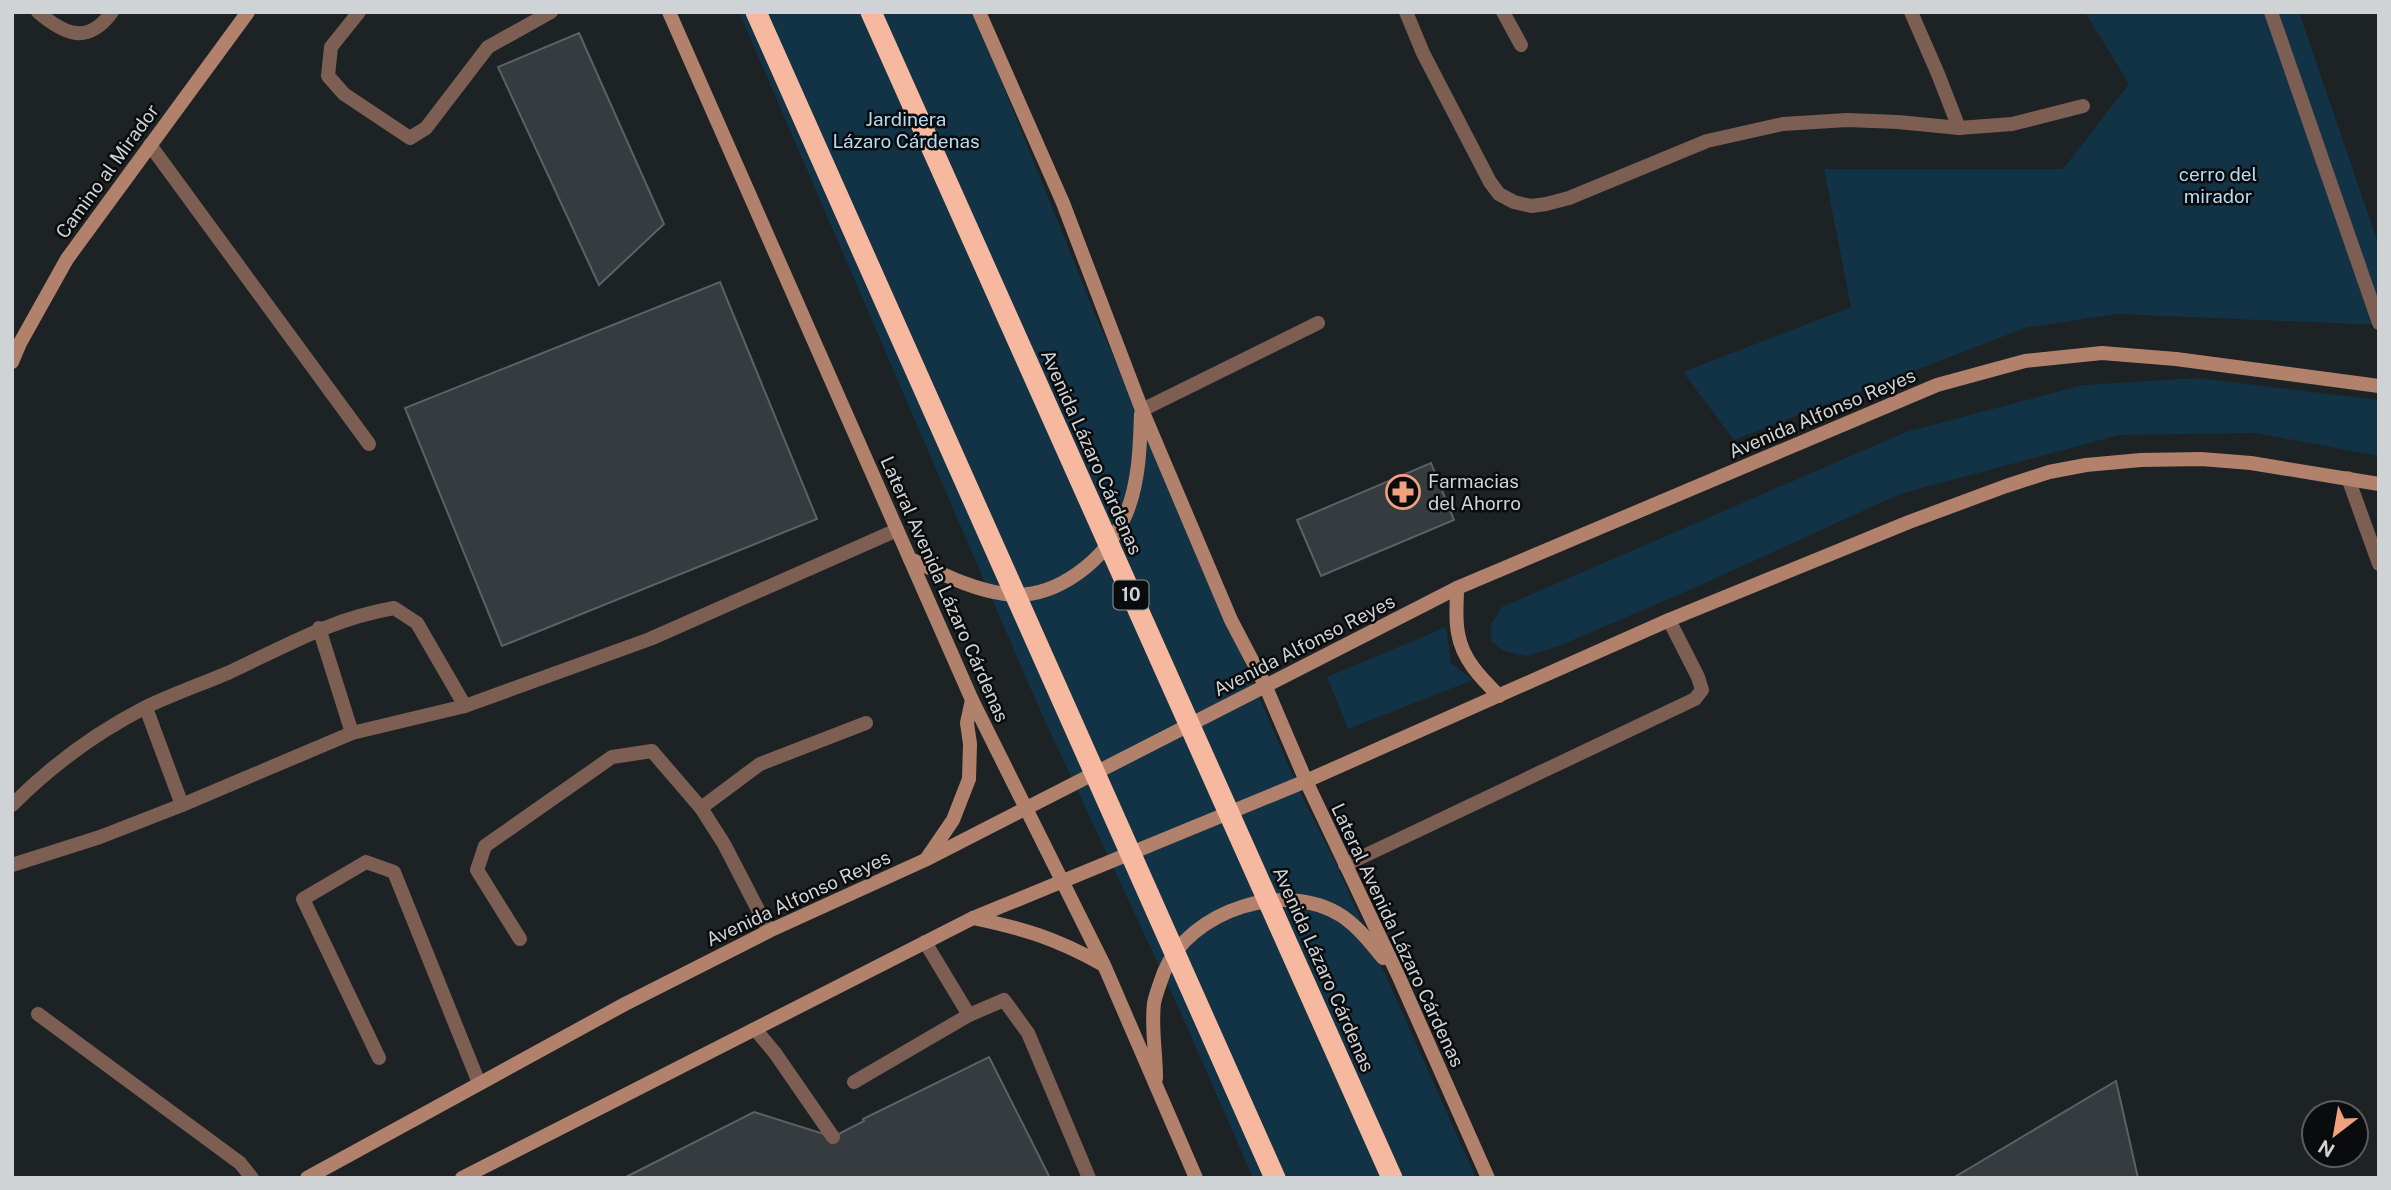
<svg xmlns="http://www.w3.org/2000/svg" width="2391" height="1190" font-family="'Public Sans',sans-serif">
<rect width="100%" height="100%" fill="#1d2225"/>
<g fill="#113345">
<polygon points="739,12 971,12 996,68 1095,314 1299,790 1337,866 1476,1178 1253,1178 1180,1011 1039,708"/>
<polygon points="2085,12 2299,12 2379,246 2379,325 2117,314 2025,328 1734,440 1683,372 1851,307 1824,169 2063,169 2129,84"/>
<polygon points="2199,378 2379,400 2379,456 2255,433 2119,435 1900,494 1701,585 1559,646 1526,656 1503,651 1491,640 1491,624 1502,607 1906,432 2083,385"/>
<polygon points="1446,627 1451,663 1473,680 1348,729 1327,677"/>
</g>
<g fill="#363b3f" stroke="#5b6165" stroke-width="2">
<polygon points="579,33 664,224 599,285 498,67"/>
<polygon points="720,282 817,519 502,646 405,408"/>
<polygon points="1431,463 1454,520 1321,576 1297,520"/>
<polygon points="989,1057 1050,1178 624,1178 754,1112 833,1137 864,1121 863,1119"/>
<polygon points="2116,1081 2138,1178 1953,1178"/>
</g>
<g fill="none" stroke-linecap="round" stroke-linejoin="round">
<g stroke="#7d5e52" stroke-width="14">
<path d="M38 12C65 35 88 45 112 12"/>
<polyline points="359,12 331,47 328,76 344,94 410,138 426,128 488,47 551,12"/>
<polyline points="1406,12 1423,53 1490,182 1499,194 1514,202 1531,206 1546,204 1569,198 1707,141 1783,124 1847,120 1898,122 1959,128 2012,124 2083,106"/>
<polyline points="1503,12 1521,45"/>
<polyline points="1911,12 1938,74 1959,128"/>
<polyline points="2271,12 2379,323"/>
<polyline points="150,145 369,444"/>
<polyline points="1142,410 1318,323"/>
<polyline points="2348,478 2379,564"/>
<polyline points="319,628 352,733"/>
<polyline points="146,708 182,805"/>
<path d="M12 805C51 766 97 732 146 707 173 694 202 684 230 672 286 646 331 619 394 608L417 623 465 706"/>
<polyline points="12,865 100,837 182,805 352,733 465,706 650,639 897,530"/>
<polyline points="1345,865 1695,699 1702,690 1698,677 1669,620"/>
<polyline points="769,931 724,844 701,808 760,764 866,723"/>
<polyline points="520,939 477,870 485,846 612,757 652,751 701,808"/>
<polyline points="925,942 969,1015 1004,1000 1028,1033 1089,1178"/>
<polyline points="38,1014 240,1163 252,1178"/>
<polyline points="755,1029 775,1053 833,1137"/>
<polyline points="379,1058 303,899 366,862 394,872 479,1083"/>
<polyline points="854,1082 969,1015"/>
</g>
<g stroke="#b2816c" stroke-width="14">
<polyline points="669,12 972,700 1104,965 1196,1178"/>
<polyline points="979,12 1063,203 1142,410 1231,620 1265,685 1306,781 1398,975 1488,1178"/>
<polyline points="12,362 20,343 67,259 248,12"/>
<path d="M910 559C941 573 970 589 1005 594 1056 601 1107 559 1126 514 1139 483 1140 447 1141 414"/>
<path d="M1457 588C1457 603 1455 619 1458 633 1462 659 1481 678 1499 696"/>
<polyline points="927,858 953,820 969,779 970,744 967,723 972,700"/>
<path d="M973 918C1025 929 1055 938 1102 964"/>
<path d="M1156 1078C1156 1054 1151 1027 1154 1003 1156 993 1161 981 1164 972 1190 910 1286 879 1342 916 1358 927 1371 943 1383 958"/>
<polyline points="307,1178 625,1004 769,931 925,860 1457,588 1937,385 2025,361 2102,353 2176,359 2379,386"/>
<polyline points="462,1178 973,918 1306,781 1669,620 1909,522 2006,486 2049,472 2086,465 2141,460 2201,459 2251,463 2379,484"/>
</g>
<g stroke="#f6b89e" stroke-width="21">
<polyline points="756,12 1275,1178"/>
<polyline points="871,12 1392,1178"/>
</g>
</g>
<defs>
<g id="pharmacy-ring" transform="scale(1.75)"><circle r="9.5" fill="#090b0d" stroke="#f2a17e" stroke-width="1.5"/><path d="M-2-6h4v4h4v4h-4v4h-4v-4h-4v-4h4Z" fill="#f2a17e"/></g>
</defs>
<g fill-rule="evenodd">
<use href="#pharmacy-ring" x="1403" y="492"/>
</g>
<g text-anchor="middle" stroke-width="5" stroke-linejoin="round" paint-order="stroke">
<rect fill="#090b0d" stroke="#949799" stroke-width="2" x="1113.5" y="580.5" width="35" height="29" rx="5"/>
<g font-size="18" font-weight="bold" fill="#d0d3d5">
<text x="1131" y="601">10</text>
</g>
<g font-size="19" fill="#b5dbf3" stroke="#090b0d">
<text x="906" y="126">Jardinera<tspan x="906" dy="22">Lázaro Cárdenas</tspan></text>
<text x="2218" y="181">cerro del<tspan x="2218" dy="22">mirador</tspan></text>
</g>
<g font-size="19" fill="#d0d3d5" stroke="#090b0d">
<text transform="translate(107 171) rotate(-54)" y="7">Camino al Mirador</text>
<text transform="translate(1822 413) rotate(-23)" y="7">Avenida Alfonso Reyes</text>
<text transform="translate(1092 452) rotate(66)" y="7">Avenida Lázaro Cárdenas</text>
<text transform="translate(945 589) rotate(66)" y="7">Lateral Avenida Lázaro Cárdenas</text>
<text transform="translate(1304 645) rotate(-27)" y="7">Avenida Alfonso Reyes</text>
<text transform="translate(798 898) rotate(-25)" y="7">Avenida Alfonso Reyes</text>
<text transform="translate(1398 935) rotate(65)" y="7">Lateral Avenida Lázaro Cárdenas</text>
<text transform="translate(1324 969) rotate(66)" y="7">Avenida Lázaro Cárdenas</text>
</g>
<g font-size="19" fill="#d0d3d5" stroke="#090b0d" text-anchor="start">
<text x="1428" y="488">Farmacias<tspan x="1428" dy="22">del Ahorro</tspan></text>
</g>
</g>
<rect width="2391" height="1190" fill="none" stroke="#d0d3d5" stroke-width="28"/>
<g transform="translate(2335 1134) rotate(211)"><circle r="33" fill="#090b0d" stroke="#595b5d" stroke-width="2"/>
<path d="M0-5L12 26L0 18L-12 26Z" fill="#f2a17e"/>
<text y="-10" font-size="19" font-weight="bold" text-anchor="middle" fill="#d0d3d5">N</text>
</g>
</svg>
